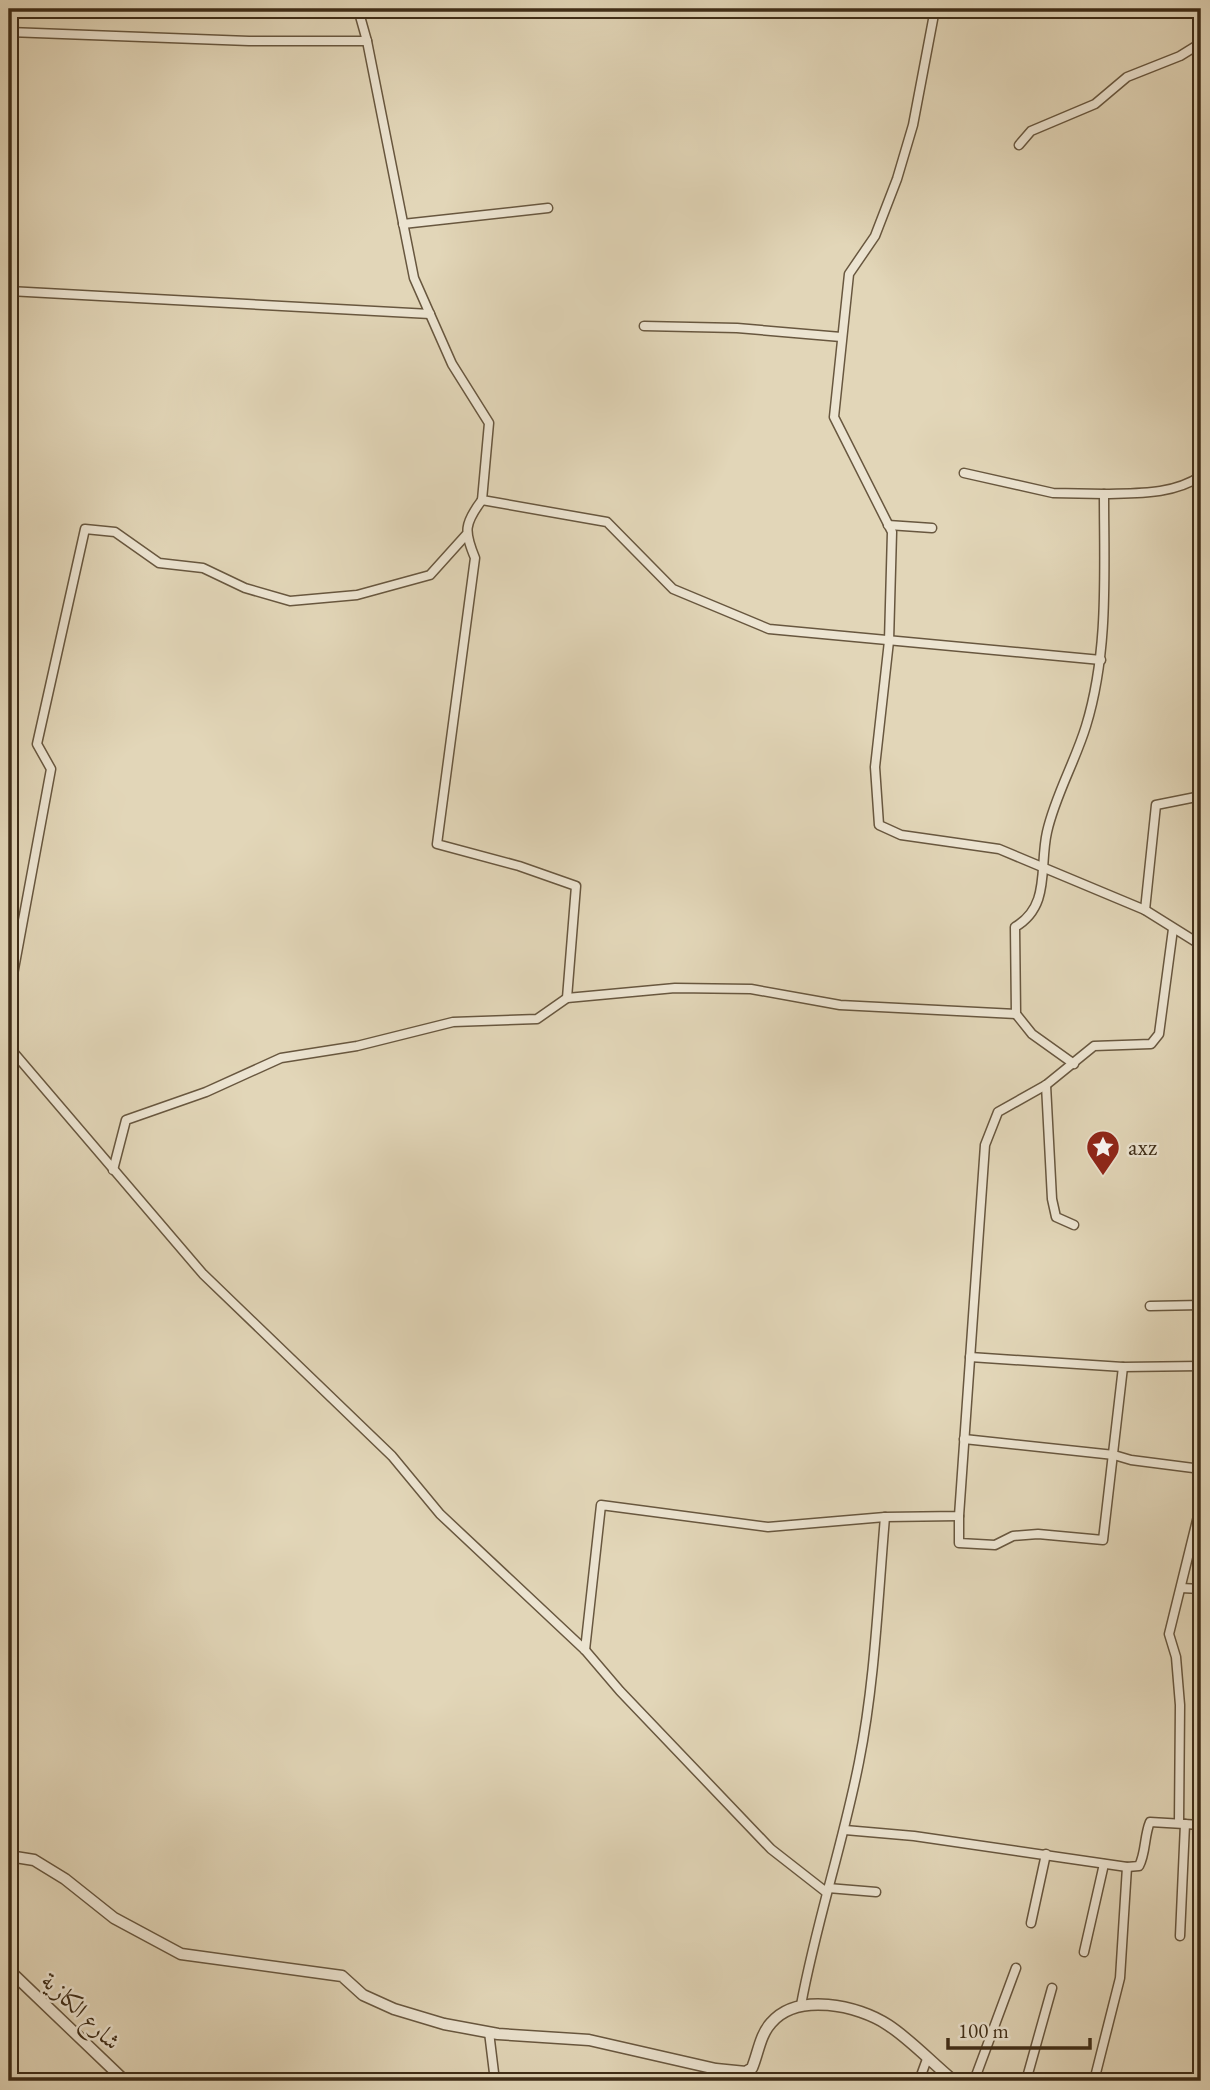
<svg xmlns="http://www.w3.org/2000/svg" width="1210" height="2090" font-family="'EB Garamond',Amiri,serif">
<rect width="100%" height="100%" fill="#e2d6b8"/>
<filter id="stains"><feTurbulence type="fractalNoise" baseFrequency=".00286" numOctaves="4"/><feColorMatrix values="0 0 0 0 .2 0 0 0 0 .09 0 0 0 0 .02 0 0 0 .5 -.17"/></filter>
<radialGradient id="worn" r=".72"><stop offset=".6" stop-color="#630" stop-opacity="0"/><stop offset="1" stop-color="#630" stop-opacity=".3"/></radialGradient>
<g fill="none" stroke-linecap="round" stroke-linejoin="round">
<g stroke="#68573f" stroke-width="11">
<g id="minor">
<polyline points="358,9 367,41 414,278 452,364 489,423 482,500 607,522 673,589 769,629 1101,660"/>
<polyline points="935,9 913,125 897,179 875,236 849,274 834,417 892,532 889,641 875,767 879,825 901,835 999,849 1145,910 1201,945"/>
<polyline points="9,32 249,41 367,41"/>
<polyline points="1019,145 1031,131 1095,104 1127,77 1180,56 1201,43"/>
<polyline points="403,224 548,208"/>
<polyline points="9,291 430,314"/>
<polyline points="644,326 737,328 841,337"/>
<polyline points="964,473 1053,493 1104,494"/>
<path d="M482 500C464 524 464 531 475 558L437 844 519 866 576 886 567 998"/>
<polyline points="888,525 932,528"/>
<polyline points="1145,910 1156,805 1201,796"/>
<polyline points="9,996 51,769 37,744 85,529 115,532 159,563 203,568 245,588 290,601 357,595 430,575 466,535"/>
<polyline points="9,1047 203,1274 392,1456 440,1514 585,1650 620,1691 771,1849 826,1892"/>
<path d="M1074 1064 1032 1034 1016 1014 1015 927C1051 906 1039 867 1047 832 1055 796 1075 762 1086 726 1109 651 1104 571 1104 494 1138 493 1172 495 1201 476"/>
<polyline points="1046,1085 1052,1199 1056,1217 1074,1225"/>
<polyline points="113,1170 126,1120 206,1092 281,1058 357,1046 453,1022 537,1019 567,998 675,988 751,989 840,1005 1016,1014"/>
<polyline points="1150,1306 1201,1305"/>
<polyline points="970,1357 1123,1367 1201,1366"/>
<polyline points="964,1439 1114,1455 1131,1460 1201,1469"/>
<polyline points="959,1516 959,1543 995,1545 1013,1536 1038,1534 1103,1540 1123,1367"/>
<polyline points="1181,1588 1201,1589"/>
<polyline points="585,1650 601,1505 768,1527 885,1517 959,1516 985,1145 998,1112 1046,1085 1094,1046 1151,1044 1159,1034 1173,929"/>
<polyline points="1179,1823 1180,1705 1176,1657 1169,1634 1201,1504"/>
<path d="M845 1830 914 1836 1127 1867 1139 1866C1146 1853 1144 1836 1150 1822L1201 1825"/>
<polyline points="828,1888 876,1892"/>
<polyline points="1031,1923 1046,1854"/>
<polyline points="1180,1936 1185,1824"/>
<polyline points="1084,1952 1104,1864"/>
<path d="M801 2005C816 1923 843 1844 859 1762 875 1682 878 1598 885 1517"/>
<polyline points="489,2032 495,2081"/>
<polyline points="919,2081 927,2059"/>
<polyline points="974,2081 1016,1968"/>
<polyline points="1026,2081 1052,1988"/>
<polyline points="1094,2081 1120,1978 1127,1867"/>
</g>
</g>
<g stroke="#68573f" stroke-width="13">
<g id="tertiary">
<path d="M9 1856 34 1860 65 1879 114 1918 181 1954 342 1976 363 1995 394 2009 444 2024 498 2034 589 2040 716 2069 746 2072 752 2068C758 2054 760 2035 771 2023 797 1992 858 2005 888 2025 911 2040 932 2063 954 2081"/>
<polyline points="9,1970 125,2081"/>
</g>
</g>
<use href="#minor" stroke="#ece4d1" stroke-width="8"/>
<use href="#tertiary" stroke="#ece4d1" stroke-width="10"/>
</g>
<defs>
<g id="sight-pin" transform="scale(1.75)"><path d="M0 17L-7.5 6A9.5 9.5 0 1 1 7.5 6Z" fill="#8f2418" stroke="#ece4d1"/><path d="M0-6L1.8-2.2L6-1.7L2.9 1.2L3.7 5.4L0 3.3L-3.7 5.4L-2.9 1.2L-6-1.7L-1.8-2.2Z" fill="#fff"/></g>
</defs>
<g fill-rule="evenodd">
<use href="#sight-pin" x="1103" y="1147"/>
</g>
<g text-anchor="middle" stroke-width="5" stroke-linejoin="round" paint-order="stroke">
<g font-size="24" fill="#3f2d17" stroke="#ece4d1" text-anchor="start">
<text x="1128" y="1155">axz</text>
</g>
<g font-size="24" fill="#3f2d17" stroke="#ece4d1">
<text transform="translate(81 2011) rotate(44)" y="8">شارع الكازية</text>
</g>
</g>
<rect width="1210" height="2090" fill="none" stroke="#e2d6b8" stroke-width="35"/>
<rect x="10" y="10" width="1189" height="2069" fill="none" stroke="#3f2d17" stroke-width="3.5"/>
<rect x="18" y="18" width="1175" height="2055" fill="none" stroke="#3f2d17" stroke-width="2"/>
<path d="M948 2038v10h142v-10" fill="none" stroke="#3f2d17" stroke-width="3.5"/>
<text x="958" y="2038" font-size="21" fill="#3f2d17" stroke="#ece4d1" stroke-width="5" paint-order="stroke">100 m</text>
<rect width="100%" height="100%" filter="url(#stains)"/>
<rect width="100%" height="100%" fill="url(#worn)"/>
</svg>
